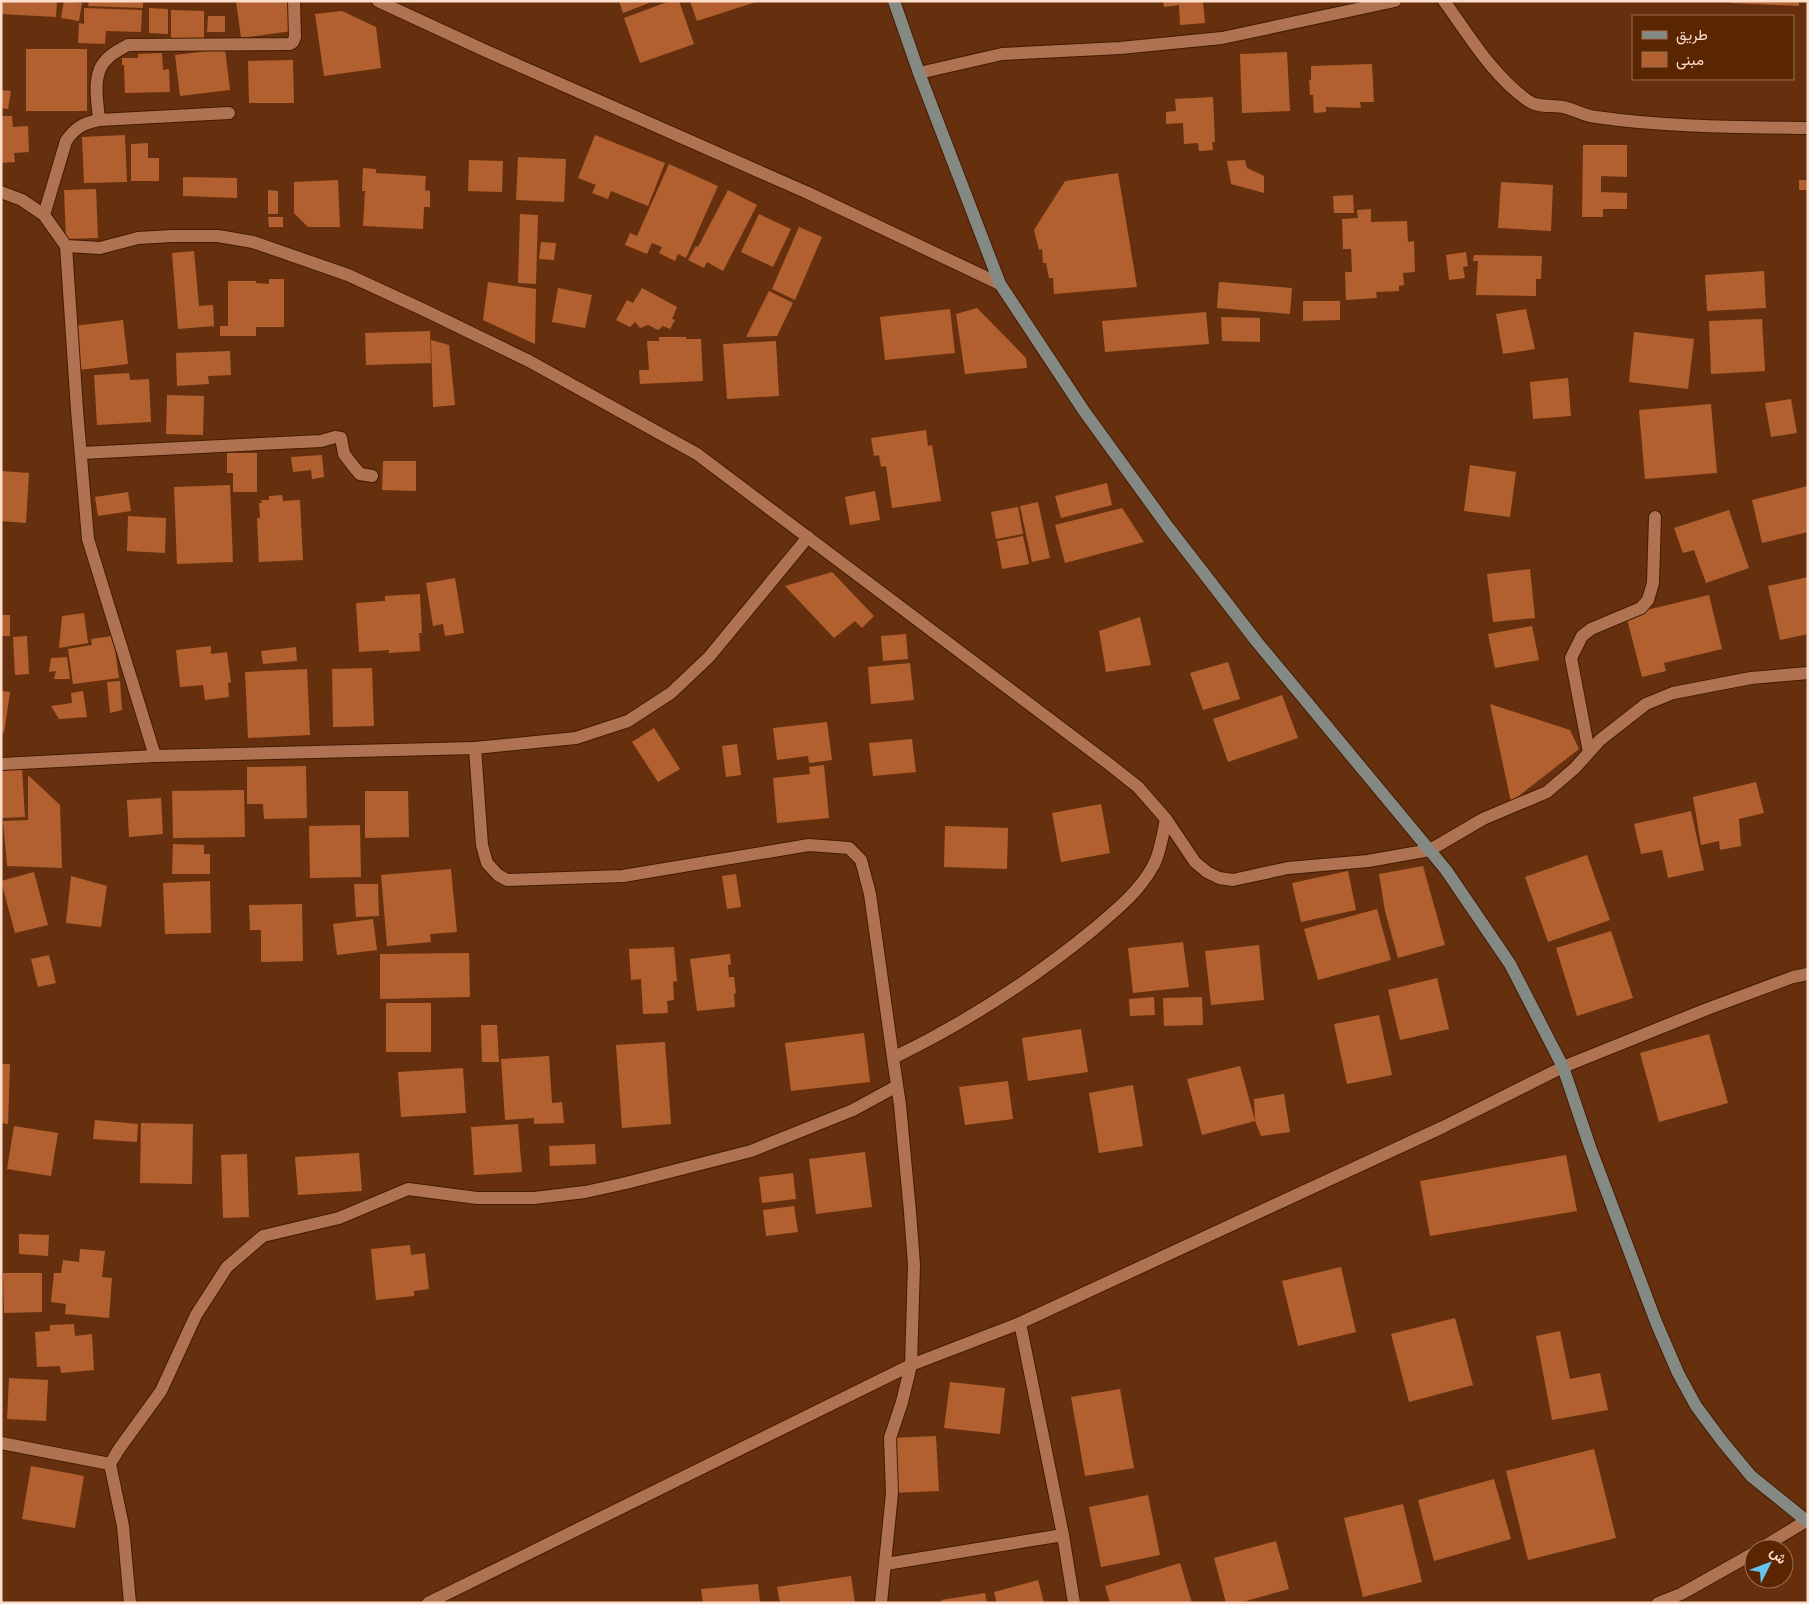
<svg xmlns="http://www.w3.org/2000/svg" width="1809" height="1604" font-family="'Public Sans',Vazirmatn,sans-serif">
<rect width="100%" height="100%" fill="#66300e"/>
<g fill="#b2602f">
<polygon points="1,1 57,1 56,17 1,14"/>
<polygon points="64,1 82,3 79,21 61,18"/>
<polygon points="89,1 143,1 143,8 88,6"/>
<polygon points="236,1 288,1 292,31 241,38"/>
<polygon points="619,1 654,1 623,13"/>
<polygon points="670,1 679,1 694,44 640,63 624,18"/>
<polygon points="690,1 756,1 756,2 697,21"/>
<polygon points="1163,1 1203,1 1205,23 1180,25 1179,5 1164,7"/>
<polygon points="1730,1 1799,1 1799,6 1730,3"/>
<polygon points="84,8 142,10 141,32 106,31 105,44 78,43 79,23 84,24"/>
<polygon points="149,8 168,9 168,34 149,33"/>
<polygon points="171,10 204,11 204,38 171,38"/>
<polygon points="342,11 376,27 381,68 324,76 315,14"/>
<polygon points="208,16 225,16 225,32 207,32"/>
<rect x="26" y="49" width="61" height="62"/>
<polygon points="225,49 230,90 180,96 175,55"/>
<polygon points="1287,52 1290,111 1242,113 1240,54"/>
<polygon points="162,53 163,70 169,69 170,92 125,93 124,65 122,65 122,58 138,58 138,54"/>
<polygon points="293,60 294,103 249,103 248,61"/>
<polygon points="1372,64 1374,102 1360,102 1361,108 1326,107 1326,112 1314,113 1313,95 1310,95 1309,80 1311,80 1311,66"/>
<polygon points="1,90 11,91 8,109 1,108"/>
<polygon points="1213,97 1215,142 1212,142 1213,150 1199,151 1198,143 1184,144 1183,123 1166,124 1166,112 1176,111 1175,99"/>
<polygon points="1,116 12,116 13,127 28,126 29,152 14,153 15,162 1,163"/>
<polygon points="125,135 127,182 84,183 82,137"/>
<polygon points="595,135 665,163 648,206 611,191 608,199 592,193 596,185 578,178"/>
<polygon points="148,143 148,158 159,158 159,181 131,181 131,144"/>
<polygon points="1583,145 1627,145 1627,177 1601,176 1601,192 1627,193 1627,209 1603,209 1603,217 1582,217"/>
<polygon points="518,157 566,159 564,202 516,200"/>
<polygon points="469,160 503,161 502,192 468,191"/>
<polygon points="1245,160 1247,168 1264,176 1264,193 1231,184 1227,161"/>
<polygon points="669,164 718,186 686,258 678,254 675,261 659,253 662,247 652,243 647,254 625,245 630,233 637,236"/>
<polygon points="363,168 376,169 376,173 426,176 425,190 430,191 430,207 424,207 423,229 363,226 365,191 362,191"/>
<polygon points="1118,173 1137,287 1054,294 1053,278 1049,278 1046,263 1043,263 1042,249 1039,250 1034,230 1065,181"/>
<polygon points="183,177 237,178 237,198 183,196"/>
<polygon points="338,180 340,227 308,227 294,213 294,182"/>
<rect x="1799" y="180" width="9" height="10"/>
<polygon points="1501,182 1553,185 1551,231 1498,228"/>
<polygon points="96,189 98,238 66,239 64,190"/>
<polygon points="268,190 278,191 278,214 268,214"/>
<polygon points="728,190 757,205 723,271 707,262 704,268 688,260 696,246 698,247"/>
<polygon points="1353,195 1354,213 1334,213 1333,196"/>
<polygon points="1371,209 1371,222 1407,221 1408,242 1414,241 1415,272 1403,273 1404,285 1399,286 1399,291 1376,292 1377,298 1346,300 1345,272 1352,272 1351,249 1343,249 1342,219 1358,218 1357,210"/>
<polygon points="520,214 538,215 536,284 518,283"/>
<polygon points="759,214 791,229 773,267 741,252"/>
<polygon points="268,217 283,217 283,227 269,227"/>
<polygon points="799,227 822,237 795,300 772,289"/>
<polygon points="541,242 556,243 554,260 539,259"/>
<polygon points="194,251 199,306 213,305 214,326 178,329 172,253"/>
<polygon points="1466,252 1468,266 1463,267 1465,278 1449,280 1446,255"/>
<polygon points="1474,255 1542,256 1541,279 1536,279 1536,296 1476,295 1478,261 1473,261"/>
<polygon points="1764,271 1766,308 1707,311 1705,275"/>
<polygon points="269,279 284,279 284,327 256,327 256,336 220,336 220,326 228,326 228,281 256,281 256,283 269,284"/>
<polygon points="488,282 536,289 535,344 483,320"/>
<polygon points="1219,282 1292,288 1290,314 1217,308"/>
<polygon points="558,288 592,295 585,328 552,322"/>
<polygon points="642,288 677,307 672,319 675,320 670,329 663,326 658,330 648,325 640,328 635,322 630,327 616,320 627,300 633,303"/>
<polygon points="769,291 793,303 777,336 746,337"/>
<polygon points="1303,301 1340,301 1340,320 1303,321"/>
<polygon points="977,308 1026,358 1027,368 965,374 956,314"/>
<polygon points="950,309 955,353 885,360 880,317"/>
<polygon points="1526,309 1535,349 1503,354 1496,314"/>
<polygon points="1206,312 1209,344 1105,352 1102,321"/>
<polygon points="1221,317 1260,318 1260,342 1222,341"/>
<polygon points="1762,319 1765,371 1711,374 1709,321"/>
<polygon points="123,320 128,364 79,370 74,326"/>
<polygon points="430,331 431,363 366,365 365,333"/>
<polygon points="1634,332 1694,339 1688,389 1629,382"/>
<polygon points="659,337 686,337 686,339 701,339 703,381 640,384 639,370 649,370 647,341 659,341"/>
<polygon points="431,340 449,345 455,405 433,407"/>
<polygon points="776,341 779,396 727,399 723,344"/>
<polygon points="230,351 231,375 208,376 209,384 177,386 176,353"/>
<polygon points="129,373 130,380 149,379 151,422 97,425 94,375"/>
<polygon points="1568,378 1571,416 1533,419 1530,382"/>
<polygon points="167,395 204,396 203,435 166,434"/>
<polygon points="1791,399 1797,433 1771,437 1765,403"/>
<polygon points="1711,404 1717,473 1645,479 1639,410"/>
<polygon points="926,430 928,446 932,445 941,501 892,508 886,466 881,467 879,455 874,456 871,438"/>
<polygon points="227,453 257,453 257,492 233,492 233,473 227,473"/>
<polygon points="322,455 324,477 312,479 311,470 293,472 291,457"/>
<polygon points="383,461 416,461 416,491 382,490"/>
<polygon points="1470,465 1516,472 1510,517 1464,511"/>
<polygon points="1,471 29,473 26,523 1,521"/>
<polygon points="1107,483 1112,505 1061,518 1055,496"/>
<polygon points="230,485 233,562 177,564 174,487"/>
<polygon points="1808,486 1808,532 1762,543 1752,500"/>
<polygon points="875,491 880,520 850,525 845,497"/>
<polygon points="128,492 131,511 98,516 95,497"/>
<polygon points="282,495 283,501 300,500 303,560 259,562 257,518 260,518 259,503 262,503 261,500 269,500 269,496"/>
<polygon points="1038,502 1050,558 1032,562 1020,506"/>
<polygon points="1018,507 1023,534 996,539 991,512"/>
<polygon points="1122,508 1144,542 1065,563 1055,525"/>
<polygon points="1729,510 1749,568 1706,583 1694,550 1683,553 1674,528"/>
<polygon points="128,516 166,518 165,553 127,551"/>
<polygon points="1023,536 1029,564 1002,569 997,541"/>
<polygon points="1530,569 1535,618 1493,622 1487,574"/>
<polygon points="832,572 874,616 862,628 855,621 834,638 785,586"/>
<polygon points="1808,577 1808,634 1780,640 1768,586"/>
<polygon points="455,578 464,633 445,636 443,624 433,626 426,583"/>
<polygon points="420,594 422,633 419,633 420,651 389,653 389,650 359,652 356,603 385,601 385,596"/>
<polygon points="1709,595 1722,649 1664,663 1666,671 1642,677 1626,615"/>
<polygon points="84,613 88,643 59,648 62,616"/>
<rect x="1" y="615" width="9" height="21"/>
<polygon points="1140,617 1151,665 1106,672 1099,631"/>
<polygon points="1532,626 1539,660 1495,668 1488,634"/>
<polygon points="906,634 908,659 883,661 881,636"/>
<polygon points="27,636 29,674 15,675 13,637"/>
<polygon points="113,636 119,678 73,684 68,649 92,645 91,639"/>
<polygon points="211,646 211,654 227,652 231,682 228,683 229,697 205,700 203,685 180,687 176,650"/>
<polygon points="296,647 297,661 263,664 261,651"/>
<polygon points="67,657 70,679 54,679 56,671 49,672 51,658"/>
<polygon points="1228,662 1240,699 1203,710 1190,673"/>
<polygon points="910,663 914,700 871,704 868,667"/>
<polygon points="372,668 374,726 333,727 332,669"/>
<polygon points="307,669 310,735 248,738 245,672"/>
<polygon points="120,681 122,710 110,713 107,682"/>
<polygon points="1,691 10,692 4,733 1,732"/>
<polygon points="83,691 87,717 59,719 51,706 72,703 71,693"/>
<polygon points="1282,695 1298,738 1228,762 1213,719"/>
<polygon points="1490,704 1570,730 1579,749 1511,802"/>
<polygon points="827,722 832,760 809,763 808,756 777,760 773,728"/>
<polygon points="654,728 680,769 658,782 632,742"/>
<polygon points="912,739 916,772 873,776 869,743"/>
<polygon points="737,744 741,775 726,777 722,746"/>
<polygon points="824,765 829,818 777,823 773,778 810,774 809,767"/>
<polygon points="306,766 307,818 264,819 263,804 247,804 247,767"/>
<polygon points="22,768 25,817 2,818 1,769"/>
<polygon points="28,775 60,805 62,868 7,866 3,821 28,820"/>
<polygon points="1756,782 1764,813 1739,819 1741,846 1720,850 1719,841 1701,845 1693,797"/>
<polygon points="244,790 245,837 173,838 172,791"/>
<polygon points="365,791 408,791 409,837 365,838"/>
<polygon points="161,798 163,834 129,837 127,800"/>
<polygon points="1101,804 1110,853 1061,862 1052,813"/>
<polygon points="1691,811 1704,870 1668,878 1662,850 1641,854 1634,824"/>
<polygon points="360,825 361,877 310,878 309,826"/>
<polygon points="945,826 1008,828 1007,869 944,867"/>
<polygon points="173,844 204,845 204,854 210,854 210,874 172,874"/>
<polygon points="1587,855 1610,920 1548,942 1525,877"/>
<polygon points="1423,866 1445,945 1398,958 1385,911 1379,874"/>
<polygon points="451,869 457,932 430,934 431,942 387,946 381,875"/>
<polygon points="1348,871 1356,910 1301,922 1292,883"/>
<polygon points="34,872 48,925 15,933 1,881"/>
<polygon points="736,874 741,907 727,909 722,876"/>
<polygon points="71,876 107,886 101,927 66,923"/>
<polygon points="210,881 211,933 165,934 163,883"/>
<polygon points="354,884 378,884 379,916 356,917"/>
<polygon points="302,904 303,961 261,962 261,930 250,930 249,905"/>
<polygon points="1377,909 1391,960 1318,980 1304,929"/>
<polygon points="373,919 377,950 337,955 333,924"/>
<polygon points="1611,931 1633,998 1577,1016 1556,948"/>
<polygon points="1183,942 1189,987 1133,993 1128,948"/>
<polygon points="1259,945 1264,1000 1211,1005 1205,951"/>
<polygon points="674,947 677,981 673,982 674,1000 667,1001 668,1013 643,1014 641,979 631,980 629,949"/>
<polygon points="469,953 470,997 380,999 380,954"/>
<polygon points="730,954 731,964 728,965 729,977 734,977 736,993 734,994 735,1007 697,1011 690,959"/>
<polygon points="49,955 56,983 38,987 31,959"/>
<polygon points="1437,978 1449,1029 1400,1040 1388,990"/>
<polygon points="1154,997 1155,1015 1130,1016 1129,999"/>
<polygon points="1202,997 1203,1025 1164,1026 1163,998"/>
<rect x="386" y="1003" width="45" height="49"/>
<polygon points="1379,1015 1392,1075 1347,1084 1334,1024"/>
<polygon points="481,1025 497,1025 499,1062 482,1062"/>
<polygon points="1081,1029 1088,1072 1028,1081 1022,1038"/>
<polygon points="864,1033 870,1082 791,1091 785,1043"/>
<polygon points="1709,1034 1728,1103 1659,1122 1640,1053"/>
<polygon points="665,1042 671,1124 622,1128 616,1045"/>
<polygon points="549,1056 552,1103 562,1102 564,1123 534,1124 534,1118 505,1120 501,1059"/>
<polygon points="1,1064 10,1064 8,1124 1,1123"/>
<polygon points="1240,1066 1255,1121 1202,1135 1187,1079"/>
<polygon points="463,1068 466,1113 401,1117 398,1072"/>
<polygon points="1008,1081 1013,1119 965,1125 959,1087"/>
<polygon points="1133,1085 1143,1146 1099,1153 1089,1093"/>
<polygon points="1284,1094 1290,1132 1261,1136 1255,1121 1254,1099"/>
<polygon points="95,1120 138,1124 137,1142 93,1139"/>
<polygon points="141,1123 193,1124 192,1184 140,1183"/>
<polygon points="518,1124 522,1172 474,1175 471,1127"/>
<polygon points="14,1126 58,1133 51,1176 7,1169"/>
<polygon points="595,1144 596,1164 550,1166 549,1146"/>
<polygon points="865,1152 872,1207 816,1214 809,1159"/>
<polygon points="359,1153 362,1191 298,1195 295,1157"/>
<polygon points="247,1154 249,1217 223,1218 221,1155"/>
<polygon points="1566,1155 1577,1211 1430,1236 1420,1181"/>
<polygon points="793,1173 796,1199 762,1203 759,1177"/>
<polygon points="794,1206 798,1232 766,1236 763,1210"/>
<polygon points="19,1234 49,1235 48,1256 19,1254"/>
<polygon points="410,1245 411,1255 425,1253 429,1289 414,1291 414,1296 376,1300 371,1249"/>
<polygon points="80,1249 105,1251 102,1277 112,1278 109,1318 65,1314 66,1304 51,1302 54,1273 61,1273 63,1260 79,1262"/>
<polygon points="1341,1267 1356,1332 1298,1346 1282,1281"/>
<polygon points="3,1273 42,1273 42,1312 4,1313"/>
<polygon points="1455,1318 1473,1385 1409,1402 1391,1334"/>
<polygon points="74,1324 75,1336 92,1334 94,1370 61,1373 60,1366 37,1367 35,1332 50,1331 50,1325"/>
<polygon points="1560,1331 1570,1379 1600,1373 1608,1410 1552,1420 1536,1336"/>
<polygon points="9,1378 48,1380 46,1421 7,1419"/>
<polygon points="950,1382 1005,1388 1000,1434 944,1428"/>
<polygon points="1120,1389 1134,1468 1085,1476 1071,1397"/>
<polygon points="936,1436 939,1491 892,1493 890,1438"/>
<polygon points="1594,1449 1616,1538 1528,1560 1506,1471"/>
<polygon points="31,1466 84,1476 75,1528 22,1519"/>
<polygon points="1494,1479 1511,1539 1434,1561 1418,1500"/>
<polygon points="1148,1495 1160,1555 1101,1567 1089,1507"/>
<polygon points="1403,1504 1422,1582 1363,1597 1344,1518"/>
<polygon points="1276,1541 1289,1589 1239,1603 1226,1603 1214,1558"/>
<polygon points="1180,1563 1192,1603 1110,1603 1105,1586"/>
<polygon points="851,1576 855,1603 780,1603 777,1587"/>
<polygon points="1038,1580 1044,1603 997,1603 994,1592"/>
<polygon points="758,1584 760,1603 703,1603 701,1589"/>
<polygon points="985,1593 987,1603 942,1603 941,1600"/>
</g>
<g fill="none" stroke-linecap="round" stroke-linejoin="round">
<g stroke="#431b02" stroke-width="14">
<g id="street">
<polyline points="378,1 486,51 808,193 1000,284"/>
<path d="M1444 1C1469 35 1491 74 1527 100 1538 108 1550 105 1563 107 1574 109 1584 116 1596 117 1665 127 1737 127 1808 128"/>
<polyline points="919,73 1002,54 1120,48 1222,38 1395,1"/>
<path d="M99 120C98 102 91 75 106 60 112 53 121 49 128 45L290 44 293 42 295 37 294 1"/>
<path d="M1 192 22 200 44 215 66 246 77 410 88 539 155 756 475 748 482 845 487 863 498 875 507 880 623 876 809 845 849 848 861 860 870 894 893 1058C965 1023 1032 980 1094 929 1116 910 1139 892 1153 866 1160 855 1163 833 1166 819L1195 862 1207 872 1219 878 1233 880 1288 868 1368 861 1430 850 1483 819 1547 792 1575 768 1600 740 1646 704 1673 693 1751 678 1808 673"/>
<path d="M44 215 66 141C75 128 83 123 99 120L229 113"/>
<polyline points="66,246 100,248 138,238 172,236 218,236 253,242 348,275 424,310 529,361 697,454 1109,764 1138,787 1166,819"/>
<polyline points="81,453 321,441 335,437 341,438 344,454 354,467 360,474 372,476"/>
<polyline points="475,748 576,738 628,721 671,693 709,657 808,537"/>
<polyline points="1589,752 1571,658 1582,636 1591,629 1641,608 1648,600 1653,583 1655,517"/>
<polyline points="1,764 155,756"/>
<polyline points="1020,1323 1063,1535 1074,1603"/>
<polyline points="1,1443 110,1464"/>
<polyline points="1760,1549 1806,1521"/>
<polyline points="886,1564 1063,1535"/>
<polyline points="130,1603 123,1526 110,1464 119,1449 161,1391 196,1315 227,1267 263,1236 339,1218 408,1189 477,1198 534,1198 585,1192 626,1183 751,1151 853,1110 897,1086"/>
<polyline points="428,1603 911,1365 1020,1323 1443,1127 1563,1067 1707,1009 1793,977 1808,974"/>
<polyline points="881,1603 892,1493 890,1438 902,1402 911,1365 914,1265 910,1212 900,1105 893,1058"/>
<polyline points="1658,1603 1681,1594 1754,1553"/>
</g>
</g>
<g stroke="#431b02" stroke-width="14">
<polyline id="secondary" points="894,1 919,73 1000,284 1084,411 1168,527 1257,642 1446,870 1510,964 1563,1067 1590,1147 1656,1322 1678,1373 1696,1406 1722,1441 1751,1476 1808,1522"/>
</g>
<use href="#street" stroke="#af7352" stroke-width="12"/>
<use href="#secondary" stroke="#848a83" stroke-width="12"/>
</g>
<rect width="1809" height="1604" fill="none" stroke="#feddcb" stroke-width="5"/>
<rect x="1632" y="15" width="162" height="65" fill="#5a2601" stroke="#9c6f52"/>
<rect x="1642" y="31" width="25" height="8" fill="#848a83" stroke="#9c6f52"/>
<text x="1676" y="40" font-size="15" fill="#feddcb">طريق</text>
<rect x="1642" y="52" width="25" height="15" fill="#b2602f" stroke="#9c6f52"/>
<text x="1676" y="65" font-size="15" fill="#feddcb">مبنى</text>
<g transform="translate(1769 1564) rotate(48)"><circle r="24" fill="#5a2601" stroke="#9c6f52"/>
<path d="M0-4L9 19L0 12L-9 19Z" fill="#65c4ef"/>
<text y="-8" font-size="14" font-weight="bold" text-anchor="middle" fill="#feddcb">ش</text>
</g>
</svg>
